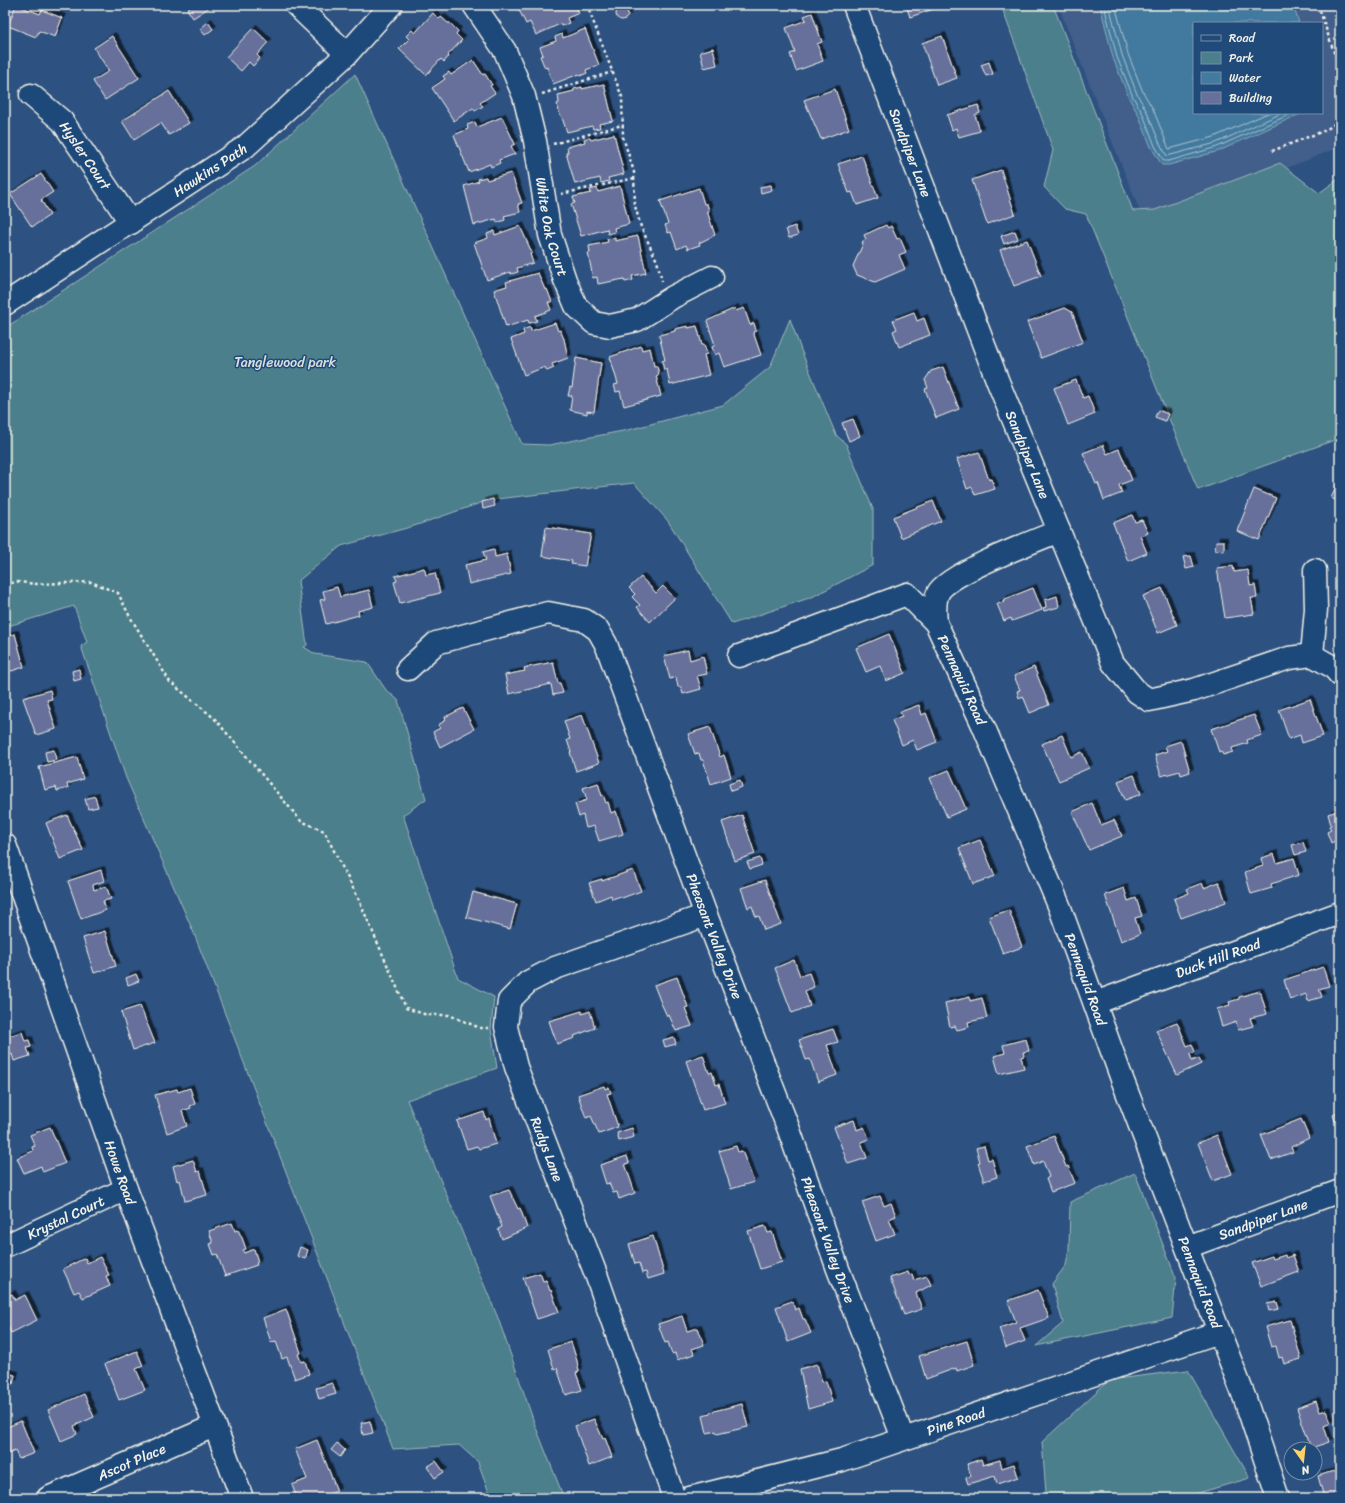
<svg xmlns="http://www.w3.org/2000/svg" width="1345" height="1503" font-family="Sriracha,sans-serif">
<defs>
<filter id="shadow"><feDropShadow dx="3.5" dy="-3.5" stdDeviation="0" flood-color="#0009"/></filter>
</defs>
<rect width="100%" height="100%" fill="#2d5281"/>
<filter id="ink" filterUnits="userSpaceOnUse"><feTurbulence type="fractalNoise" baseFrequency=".025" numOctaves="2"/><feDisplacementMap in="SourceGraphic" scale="8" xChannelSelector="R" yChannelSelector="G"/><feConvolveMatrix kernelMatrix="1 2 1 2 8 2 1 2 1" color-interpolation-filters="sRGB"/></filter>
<g filter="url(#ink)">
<path fill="#425e8b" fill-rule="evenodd" d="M1058 5H1340V147L1145 224ZM1194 23H1322V113H1194Z"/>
<g fill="#4b7f8c" stroke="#a0b8ba">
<polygon points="1001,5 1053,5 1133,211 1155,210 1280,163 1319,193 1340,178 1340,438 1198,490 1086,214 1065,209 1044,187 1053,150"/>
<polygon points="355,74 522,444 549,445 628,430 723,405 770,367 790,319 801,350 836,435 846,444 873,509 873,565 812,597 732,624 668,521 634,483 489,500 414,526 341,546 298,581 307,645 304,647 315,654 367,662 386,690 398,700 426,799 403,815 458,978 494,997 491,1029 497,1068 407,1100 498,1318 535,1425 564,1498 491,1498 478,1462 459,1445 393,1449 193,931 126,778 81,646 87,642 74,606 5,627 5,328 255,166"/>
<polygon points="1135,1173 1176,1278 1172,1318 1036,1346 1063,1323 1052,1284 1066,1265 1069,1249 1070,1202"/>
<polygon points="1188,1370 1250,1478 1181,1498 1029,1498 1046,1493 1042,1442 1109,1380"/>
</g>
<polygon fill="#437a9f" stroke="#8aaabc" points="1100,5 1293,5 1299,23 1194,23 1194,113 1302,113 1219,151 1169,165 1162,165 1151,147 1139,116 1129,98 1113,58"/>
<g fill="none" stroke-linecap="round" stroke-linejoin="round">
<g stroke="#adc1cb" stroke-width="1">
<polyline points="1104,5 1117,57 1133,97 1143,114 1155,146 1164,161 1169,161 1217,147 1293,113"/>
<polyline points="1109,5 1122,55 1137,94 1147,112 1160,144 1167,156 1216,143 1282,113"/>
<polyline points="1115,5 1128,54 1143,92 1153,109 1169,149 1214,137 1268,113"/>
</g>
</g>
<g fill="#66709b" stroke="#f4f1e8" filter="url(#shadow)">
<polygon points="16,5 40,14 42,10 62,18 55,37 39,31 36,37 8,26"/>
<polygon points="193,5 213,5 193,18 187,9"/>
<polygon points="521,5 575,5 579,13 567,18 569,23 561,26 560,24 536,35 530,22 526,24 518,8 522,7"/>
<polygon points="906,5 942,5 942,6 910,17"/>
<circle cx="622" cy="14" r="6"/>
<polygon points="433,13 439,19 441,17 448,23 450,23 458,31 456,34 462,40 448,55 449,56 444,62 441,59 426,75 399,49 409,39 406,36 412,30 415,33"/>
<polygon points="812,13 822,42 817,44 823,61 796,71 790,54 795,52 786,28 806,20 804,16"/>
<polygon points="208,22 213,29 205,35 200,29"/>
<polygon points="253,28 268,42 257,55 260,58 253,66 249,62 241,71 226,57"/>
<polygon points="585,29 599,65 586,70 587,73 580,76 579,74 553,84 547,67 545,68 540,56 543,55 540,47 556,41 555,37 562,34 563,38"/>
<polygon points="112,36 139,78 105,100 93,81 109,71 94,48"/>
<polygon points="942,36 957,78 937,85 922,43"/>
<polygon points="713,48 717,65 704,68 700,52"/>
<polygon points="473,60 483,75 485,74 492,85 490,86 495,93 480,103 483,106 475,111 473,108 454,121 432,88 445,79 443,76 449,72 451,75"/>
<polygon points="989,62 993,74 986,76 981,65"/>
<polygon points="604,84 613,121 599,124 600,128 593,129 592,126 567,132 561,115 560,115 557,104 559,103 558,95 574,91 574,89 582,87 582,89"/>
<polygon points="835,89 849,129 821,139 804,100"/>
<polygon points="169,91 189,123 169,135 161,123 134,140 122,121"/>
<polygon points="978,105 980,113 975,115 980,131 959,137 956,128 952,130 947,115"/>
<polygon points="502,117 515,144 511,146 515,154 499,160 500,163 491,167 490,164 469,172 454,135 468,129 467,125 475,122 477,127"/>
<polygon points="614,134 624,174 608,178 609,181 601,183 600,178 575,184 566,153 568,152 567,147 585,142 584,139 590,138 591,140"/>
<polygon points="862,156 878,198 857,205 852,192 849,193 838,164"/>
<polygon points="1001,170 1015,214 987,224 972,180"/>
<polygon points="511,173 522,203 518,204 520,212 504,216 505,220 497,223 496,219 474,225 464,186 479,181 478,179 486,177 487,180"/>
<polygon points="41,174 53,192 41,200 50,215 32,227 10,194"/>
<polygon points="771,185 772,190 761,193 760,187"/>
<polygon points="620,186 629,224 614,228 615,232 608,234 607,229 581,236 571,204 575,203 573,197 591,193 590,190 597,188 598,192"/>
<polygon points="699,188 704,204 707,204 709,211 707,211 715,235 699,243 700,245 688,249 686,245 677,249 671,232 668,233 665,225 668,224 660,201"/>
<polygon points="886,225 888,228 891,226 897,239 900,238 906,252 899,255 905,269 875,282 857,275 853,266 863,244 862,242 866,239 864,235"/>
<polygon points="520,226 532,253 530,254 533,263 517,268 518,272 511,274 510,272 487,280 474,243 488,238 487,234 494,231 495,235"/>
<polygon points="795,226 798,235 789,238 786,229"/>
<polygon points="1015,231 1018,239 1004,244 1001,236"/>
<polygon points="638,236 646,273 632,276 633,280 625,282 624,279 598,284 597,277 593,278 588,253 590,253 589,246 608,242 607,239 615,238 615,241"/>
<polygon points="1027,240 1041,276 1014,286 1000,250"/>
<polygon points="538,273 545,290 547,289 552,302 548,302 551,310 535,316 537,321 529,323 528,320 506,327 494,290 507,286 506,282"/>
<polygon points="735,308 736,311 744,308 750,325 754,323 756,331 753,332 761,355 724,367 719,353 715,355 712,347 715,345 707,321"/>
<polygon points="1065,308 1072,312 1083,342 1041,358 1027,322"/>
<polygon points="914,312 917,321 924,318 930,335 899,347 893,331 897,329 893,320"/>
<polygon points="555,323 558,331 560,330 564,339 568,358 552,364 554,368 547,371 545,367 524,375 511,339 524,334 523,330 530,327 531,331"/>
<polygon points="688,326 688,328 697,326 702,345 704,344 707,354 704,355 709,375 670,385 667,369 664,370 662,361 665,360 659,335 675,331 675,329"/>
<polygon points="641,346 642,350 650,348 654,366 657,366 659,375 656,376 661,396 624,406 620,391 616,392 614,385 618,384 610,357"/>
<polygon points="576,358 601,363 594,412 587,411 587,414 570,410 572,396 568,396 570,387 572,388"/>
<polygon points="943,367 959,409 936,418 925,389 928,388 925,380 931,371"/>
<polygon points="1076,380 1083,398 1088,396 1095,414 1068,425 1054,388"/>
<polygon points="1158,410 1168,414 1165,421 1155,417"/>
<polygon points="853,419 860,436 849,441 842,423"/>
<polygon points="1103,445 1107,454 1119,449 1132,480 1119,485 1122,493 1104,500 1098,483 1096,484 1083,453"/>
<polygon points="979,452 989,480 991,479 995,489 975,495 972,487 967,489 957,459"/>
<polygon points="1340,479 1340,502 1331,498"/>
<polygon points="1254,489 1276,498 1259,540 1237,531"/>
<polygon points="493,499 495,506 483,509 482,502"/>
<polygon points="933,501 941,521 901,538 893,517"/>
<polygon points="1132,515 1135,522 1142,520 1148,533 1140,536 1147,553 1128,561 1113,523"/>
<polygon points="546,527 591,534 585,566 571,564 572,561 542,556"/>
<polygon points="1216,541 1224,541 1224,551 1215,550"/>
<polygon points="494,549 495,557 507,554 511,574 469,584 465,565 486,560 483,552"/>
<polygon points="1191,556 1194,567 1186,569 1183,557"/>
<polygon points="1233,566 1234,572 1248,570 1250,586 1255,585 1257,598 1251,598 1254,614 1225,618 1217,568"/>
<polygon points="424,568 426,575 435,573 440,593 400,603 394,582 397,581 395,576"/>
<polygon points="641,577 656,593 663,586 675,598 650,622 637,607 640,605 632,597 635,594 629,588"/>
<polygon points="337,587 340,597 369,590 373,607 358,611 359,615 326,624 320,600 325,599 323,591"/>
<polygon points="1033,588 1042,610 1012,621 1011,618 1004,621 997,604 1004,602 1003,600"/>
<polygon points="1162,588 1177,625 1158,633 1143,596"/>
<polygon points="1057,596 1059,607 1044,611 1043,608 1046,607 1045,600"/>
<polygon points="15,634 24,667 5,673 5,636"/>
<polygon points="889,634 905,673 886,681 880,666 866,672 856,648"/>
<polygon points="688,650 690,660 703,656 707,674 697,676 701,689 683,694 681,687 678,687 676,677 670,679 664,656"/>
<polygon points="553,662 558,683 560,683 563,693 553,695 551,684 509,694 505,675 525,671 524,668"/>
<polygon points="1034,667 1049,705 1030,713 1023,696 1019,698 1017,691 1020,690 1014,676"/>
<polygon points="79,669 81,679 74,681 72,671"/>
<polygon points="50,690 52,699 47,700 56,729 36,735 23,698"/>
<polygon points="1310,699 1323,736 1302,743 1300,735 1289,739 1279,710"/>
<polygon points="919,705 922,715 926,713 937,742 917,750 913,740 902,745 892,720 902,716 900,712"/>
<polygon points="463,708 474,729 440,747 433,732 440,728 438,725 446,720 445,717"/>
<polygon points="582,715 599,763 576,771 570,752 571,752 567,740 570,739 564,721"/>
<polygon points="1254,715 1262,735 1247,740 1248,743 1232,748 1233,752 1223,755 1221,751 1219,752 1211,729"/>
<polygon points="710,727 720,757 724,755 731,777 711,784 703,760 701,760 699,753 695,754 688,734"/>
<polygon points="1062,735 1071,757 1082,752 1089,768 1059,781 1042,744"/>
<polygon points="1181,741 1190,772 1181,775 1180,771 1161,776 1155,755 1167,751 1165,746"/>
<polygon points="54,750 56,760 47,762 45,752"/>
<polygon points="77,757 83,779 67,784 68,788 57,791 56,787 45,790 39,767"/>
<polygon points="949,770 966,809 947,817 930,778"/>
<polygon points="1134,775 1141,794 1125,800 1118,781"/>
<polygon points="740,780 742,787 731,791 729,784"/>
<polygon points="598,783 602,796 603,795 606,803 608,802 611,813 616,811 623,834 599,841 594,826 586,828 583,815 579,817 575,804 587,800 583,788"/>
<polygon points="95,796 98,807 88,809 85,799"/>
<polygon points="1092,803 1101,825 1114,820 1122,836 1089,850 1072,812"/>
<polygon points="1340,810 1340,857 1335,841 1331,843 1327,832 1331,830 1329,826 1331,825 1328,814"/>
<polygon points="67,815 83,850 60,859 46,823"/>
<polygon points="742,815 755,854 735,861 722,822"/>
<polygon points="980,840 995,876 973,884 959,848"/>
<polygon points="1303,842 1306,852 1295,855 1292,845"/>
<polygon points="1274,854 1277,863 1294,858 1299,875 1271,884 1272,888 1251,894 1245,872 1263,866 1261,858"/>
<polygon points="760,858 762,865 750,869 747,862"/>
<polygon points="101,870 104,881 93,885 94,890 106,886 111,899 103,901 106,910 81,919 68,881"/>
<polygon points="633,870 641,891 622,898 621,896 612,899 611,895 596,901 589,883 602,879 602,881"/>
<polygon points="765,880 781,924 764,930 759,916 756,917 752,906 748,908 741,888"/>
<polygon points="1219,882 1226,902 1181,918 1174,899 1189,893 1187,889 1202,883 1204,888"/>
<polygon points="1124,888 1128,901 1136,898 1142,916 1135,918 1140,934 1121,941 1105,895"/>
<polygon points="473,892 517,904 510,929 466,917"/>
<polygon points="1009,910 1022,947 1003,954 989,917"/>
<polygon points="105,931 116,966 94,973 83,938"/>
<polygon points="794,960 800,976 809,973 814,987 805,991 810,1006 792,1013 775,968"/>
<polygon points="1323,967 1329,986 1319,989 1322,997 1308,1001 1306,994 1290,1000 1284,980"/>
<polygon points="136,974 139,981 128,985 126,978"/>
<polygon points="677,977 688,1007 685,1008 692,1026 676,1031 669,1015 667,1016 661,1003 654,985"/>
<polygon points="1260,991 1267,1014 1250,1018 1253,1026 1238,1030 1236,1022 1222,1027 1217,1009 1230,1005 1229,1002 1239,999 1239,997"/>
<polygon points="970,997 970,1001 982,998 987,1018 968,1022 969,1027 957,1030 955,1026 950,1027 945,1003"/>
<polygon points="140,1006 155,1043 133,1050 121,1012"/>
<polygon points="582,1011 582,1014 590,1011 595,1028 574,1036 575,1038 557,1044 549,1021"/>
<polygon points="1177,1022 1187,1046 1192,1044 1195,1052 1190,1054 1192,1061 1199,1058 1201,1064 1177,1075 1156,1030"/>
<polygon points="833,1029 838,1042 827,1045 837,1075 818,1082 810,1059 806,1060 799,1040"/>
<polygon points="22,1032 25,1041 29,1040 31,1047 27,1048 30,1056 14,1061 12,1054 5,1056 5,1037"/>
<polygon points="674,1037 676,1044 665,1047 663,1040"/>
<polygon points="1026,1039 1029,1051 1023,1052 1024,1056 1021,1057 1024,1068 999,1074 994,1056 1005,1053 1003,1045"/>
<polygon points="703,1055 709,1073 712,1072 716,1085 719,1084 725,1103 703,1110 686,1061"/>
<polygon points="604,1086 605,1089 609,1087 611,1093 607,1094 618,1127 599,1134 591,1116 586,1118 578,1095"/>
<polygon points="190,1088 195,1104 190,1106 191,1108 182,1111 187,1126 167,1133 155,1095 177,1089 178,1092"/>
<polygon points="484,1112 486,1120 489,1118 496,1144 479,1149 477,1146 467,1149 457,1121"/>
<polygon points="1340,1112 1340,1136 1333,1115"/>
<polygon points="1301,1119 1309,1138 1291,1147 1293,1152 1271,1160 1261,1135"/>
<polygon points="854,1120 857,1130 864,1127 869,1139 861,1142 867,1158 848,1164 834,1127"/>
<polygon points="50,1127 65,1163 43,1172 41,1166 24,1173 17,1158 33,1151 32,1147 35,1146 30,1135"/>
<polygon points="632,1128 634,1137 619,1141 617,1133"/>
<polygon points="1217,1135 1232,1174 1213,1181 1198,1143"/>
<polygon points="1054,1136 1066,1167 1068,1166 1075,1183 1051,1192 1046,1179 1049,1177 1043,1161 1034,1165 1027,1146"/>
<polygon points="736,1146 738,1152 742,1151 754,1182 731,1189 719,1151"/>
<polygon points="984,1146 988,1160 992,1159 997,1177 984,1181 978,1163 980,1162 976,1148"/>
<polygon points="627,1156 629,1163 625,1164 635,1193 619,1199 617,1192 613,1193 609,1183 606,1184 600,1165"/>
<polygon points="193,1160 197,1172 200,1171 207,1195 185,1201 180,1180 177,1181 173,1166"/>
<polygon points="509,1190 518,1209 520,1208 527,1228 502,1239 498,1229 502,1227 490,1196"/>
<polygon points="880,1196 884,1206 891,1203 896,1216 889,1219 895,1234 876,1241 862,1202"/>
<polygon points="232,1223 235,1231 238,1230 242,1238 246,1249 243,1250 244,1253 254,1249 258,1262 256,1263 257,1265 225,1276 217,1254 214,1255 210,1244 213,1243 209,1231"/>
<polygon points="765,1226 768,1233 772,1232 782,1262 760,1269 748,1231"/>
<polygon points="653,1236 664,1274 648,1279 646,1272 642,1273 639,1263 635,1264 629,1244"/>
<polygon points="300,1247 308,1250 305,1259 297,1256"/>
<polygon points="1285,1255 1286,1258 1293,1255 1299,1272 1261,1286 1252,1263 1272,1256 1273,1259"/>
<polygon points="100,1257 109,1275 106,1276 110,1286 83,1298 79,1291 74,1293 63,1269 85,1258 87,1263"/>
<polygon points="908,1272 909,1275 912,1274 914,1280 927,1276 931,1285 916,1293 922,1309 904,1315 890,1278"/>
<polygon points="540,1273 543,1281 546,1280 550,1291 551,1290 559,1312 537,1319 523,1278"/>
<polygon points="1038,1290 1049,1318 1020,1328 1025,1341 1006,1348 999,1328 1016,1322 1008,1301"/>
<polygon points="12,1294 15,1300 25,1295 37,1320 11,1333 5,1320 5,1297"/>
<polygon points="792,1301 795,1310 799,1308 803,1319 805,1319 811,1333 788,1342 776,1307"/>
<polygon points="1277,1302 1279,1309 1269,1311 1267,1304"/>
<polygon points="286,1309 301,1353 298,1354 301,1362 305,1361 309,1374 295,1379 287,1357 282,1359 276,1341 271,1342 263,1318"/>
<polygon points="682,1316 687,1331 698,1328 704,1345 692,1349 694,1354 677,1360 675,1353 672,1354 668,1342 665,1343 658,1324"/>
<polygon points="1290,1320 1301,1359 1284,1364 1282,1357 1279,1358 1276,1346 1271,1347 1265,1327"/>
<polygon points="967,1341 974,1365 957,1371 956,1368 926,1379 919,1356"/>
<polygon points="571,1342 577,1361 579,1372 576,1373 582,1390 566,1395 557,1368 554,1369 548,1349"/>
<polygon points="137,1351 143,1366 136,1369 145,1390 119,1400 105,1364"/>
<polygon points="817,1364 822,1382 826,1381 832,1402 808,1409 800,1369"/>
<polygon points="6,1373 15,1375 13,1384 5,1382"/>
<polygon points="332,1383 336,1394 319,1399 316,1388"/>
<polygon points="84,1394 94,1417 74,1426 77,1434 61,1441 48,1410"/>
<polygon points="1316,1401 1320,1412 1326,1410 1331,1423 1324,1426 1329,1442 1311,1448 1297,1408"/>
<polygon points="742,1404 748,1427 717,1434 716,1431 707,1433 703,1416 710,1414 710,1412"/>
<polygon points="594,1419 603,1439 605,1438 612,1457 589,1466 575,1426"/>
<polygon points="21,1421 34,1453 19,1459 15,1451 5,1455 5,1428"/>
<polygon points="370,1421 373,1433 363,1435 361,1423"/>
<polygon points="317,1440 337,1491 319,1498 297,1498 292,1485 307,1479 295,1449"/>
<polygon points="337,1443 345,1450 340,1457 331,1450"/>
<polygon points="981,1459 983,1465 1000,1460 1002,1468 1014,1464 1018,1477 997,1484 995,1476 968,1484 966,1478 971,1476 967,1464"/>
<polygon points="436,1461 444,1472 435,1478 427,1467"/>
<polygon points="1340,1469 1340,1498 1324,1498 1318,1476"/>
</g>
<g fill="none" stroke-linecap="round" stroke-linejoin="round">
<g stroke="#f4f1e8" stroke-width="25">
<g id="minor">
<polyline points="296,5 347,54"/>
<path id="s1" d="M474 5 505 51 524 96 535 141 550 235 565 280 576 306 594 323 610 326 637 320 673 297 712 277"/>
<path id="s2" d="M854 5 998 382 1113 663 1137 692 1149 700 1194 690 1289 658 1312 655 1333 667 1340 675"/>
<path id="s3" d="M31 95 62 121 131 223"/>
<path id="s4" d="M5 304 245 147 347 54 391 5"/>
<path id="s5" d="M1059 531C1037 540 947 574 938 593 934 602 935 613 936 623L983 725 1060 908 1122 1079 1245 1399 1278 1498"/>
<polyline points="1312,655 1316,609 1315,570"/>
<polyline points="739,656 907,594 936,623"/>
<path id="s6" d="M408 669 436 643 548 613 584 620 598 630 606 644 706 915 789 1130 838 1269 903 1438"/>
<path id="s7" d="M5 845 126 1189 242 1498"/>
<path id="s8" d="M1095 1003 1340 913"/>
<path id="s9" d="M5 1246 126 1189"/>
<path id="s10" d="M1187 1247 1340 1191"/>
<path id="s11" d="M48 1498 214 1426"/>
<polyline points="674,1498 597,1277 516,1067 506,1027 509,1001 528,982 555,968 706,915"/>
<path id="s12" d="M690 1498 842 1460 1219 1332"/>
</g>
</g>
<g stroke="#f4f1e8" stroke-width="2.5" stroke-dasharray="3 3" stroke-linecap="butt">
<polyline points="587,5 622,97 623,137 634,172 635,206 641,227 657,261 662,281"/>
<polyline points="1318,5 1340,70"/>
<polyline points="542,94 612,72"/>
<polyline points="553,144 622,125"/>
<polyline points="1272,151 1326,130 1340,120"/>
<polyline points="561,194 635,178"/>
<polyline points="5,584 18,582 37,584 91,582 118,593 129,615 170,682 214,718 301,821 324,831 358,898 406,1008 427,1015 449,1015 480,1028 488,1028"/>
</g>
<use href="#minor" stroke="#1f4a7a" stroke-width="22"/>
</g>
</g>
<g text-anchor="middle" stroke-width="3" stroke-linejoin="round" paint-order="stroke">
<g font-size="14" fill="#f4f1e8" stroke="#1f4a7a">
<text dy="5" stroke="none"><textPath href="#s2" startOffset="158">Sandpiper Lane</textPath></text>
<text dy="5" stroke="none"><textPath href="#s3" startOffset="82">Hysler Court</textPath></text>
<text dy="5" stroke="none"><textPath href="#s4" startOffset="245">Hawkins Path</textPath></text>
<text dy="5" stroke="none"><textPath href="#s1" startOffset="238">White Oak Court</textPath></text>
<text dy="5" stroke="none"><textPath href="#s2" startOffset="482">Sandpiper Lane</textPath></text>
<text dy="5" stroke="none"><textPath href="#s5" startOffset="230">Pennaquid Road</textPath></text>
<text dy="5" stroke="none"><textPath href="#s6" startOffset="536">Pheasant Valley Drive</textPath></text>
<text dy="5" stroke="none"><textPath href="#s8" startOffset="131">Duck Hill Road</textPath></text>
<text dy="5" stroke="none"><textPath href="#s5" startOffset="554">Pennaquid Road</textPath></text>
<text transform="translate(547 1149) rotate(69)" y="5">Rudys Lane</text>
<text dy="5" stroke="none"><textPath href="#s7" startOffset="347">Howe Road</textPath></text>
<text dy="5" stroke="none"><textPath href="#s9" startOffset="67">Krystal Court</textPath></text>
<text dy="5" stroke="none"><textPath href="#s10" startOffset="81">Sandpiper Lane</textPath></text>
<text dy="5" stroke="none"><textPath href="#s6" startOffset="860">Pheasant Valley Drive</textPath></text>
<text dy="5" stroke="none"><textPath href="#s5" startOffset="878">Pennaquid Road</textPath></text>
<text dy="5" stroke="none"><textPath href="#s12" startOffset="277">Pine Road</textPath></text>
<text dy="5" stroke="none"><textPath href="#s11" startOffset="91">Ascot Place</textPath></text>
</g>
<g font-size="14" fill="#dbe0da" stroke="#1f4a7a">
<text x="285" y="367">Tanglewood park</text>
</g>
</g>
<rect width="1345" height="1503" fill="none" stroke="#1f4a7a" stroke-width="20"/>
<rect x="10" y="10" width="1325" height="1483" fill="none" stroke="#f4f1e8" stroke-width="1.5" filter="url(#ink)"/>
<rect x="1193" y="22" width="130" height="92" fill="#1f4a7a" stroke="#748da6"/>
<rect x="1201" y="35" width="20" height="6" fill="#1f4a7a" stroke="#748da6"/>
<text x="1229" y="42" font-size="12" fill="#f4f1e8">Road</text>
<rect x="1201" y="52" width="20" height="12" fill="#4b7f8c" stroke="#748da6"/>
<text x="1229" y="62" font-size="12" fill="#f4f1e8">Park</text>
<rect x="1201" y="72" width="20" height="12" fill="#437a9f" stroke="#748da6"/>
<text x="1229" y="82" font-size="12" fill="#f4f1e8">Water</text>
<rect x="1201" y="92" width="20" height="12" fill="#66709b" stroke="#748da6"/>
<text x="1229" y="102" font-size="12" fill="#f4f1e8">Building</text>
<g transform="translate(1303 1461) rotate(165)"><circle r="19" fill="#1f4a7a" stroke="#748da6"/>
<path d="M0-3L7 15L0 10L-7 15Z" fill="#ffd166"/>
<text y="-6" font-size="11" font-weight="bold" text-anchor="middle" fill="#f4f1e8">N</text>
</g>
</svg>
